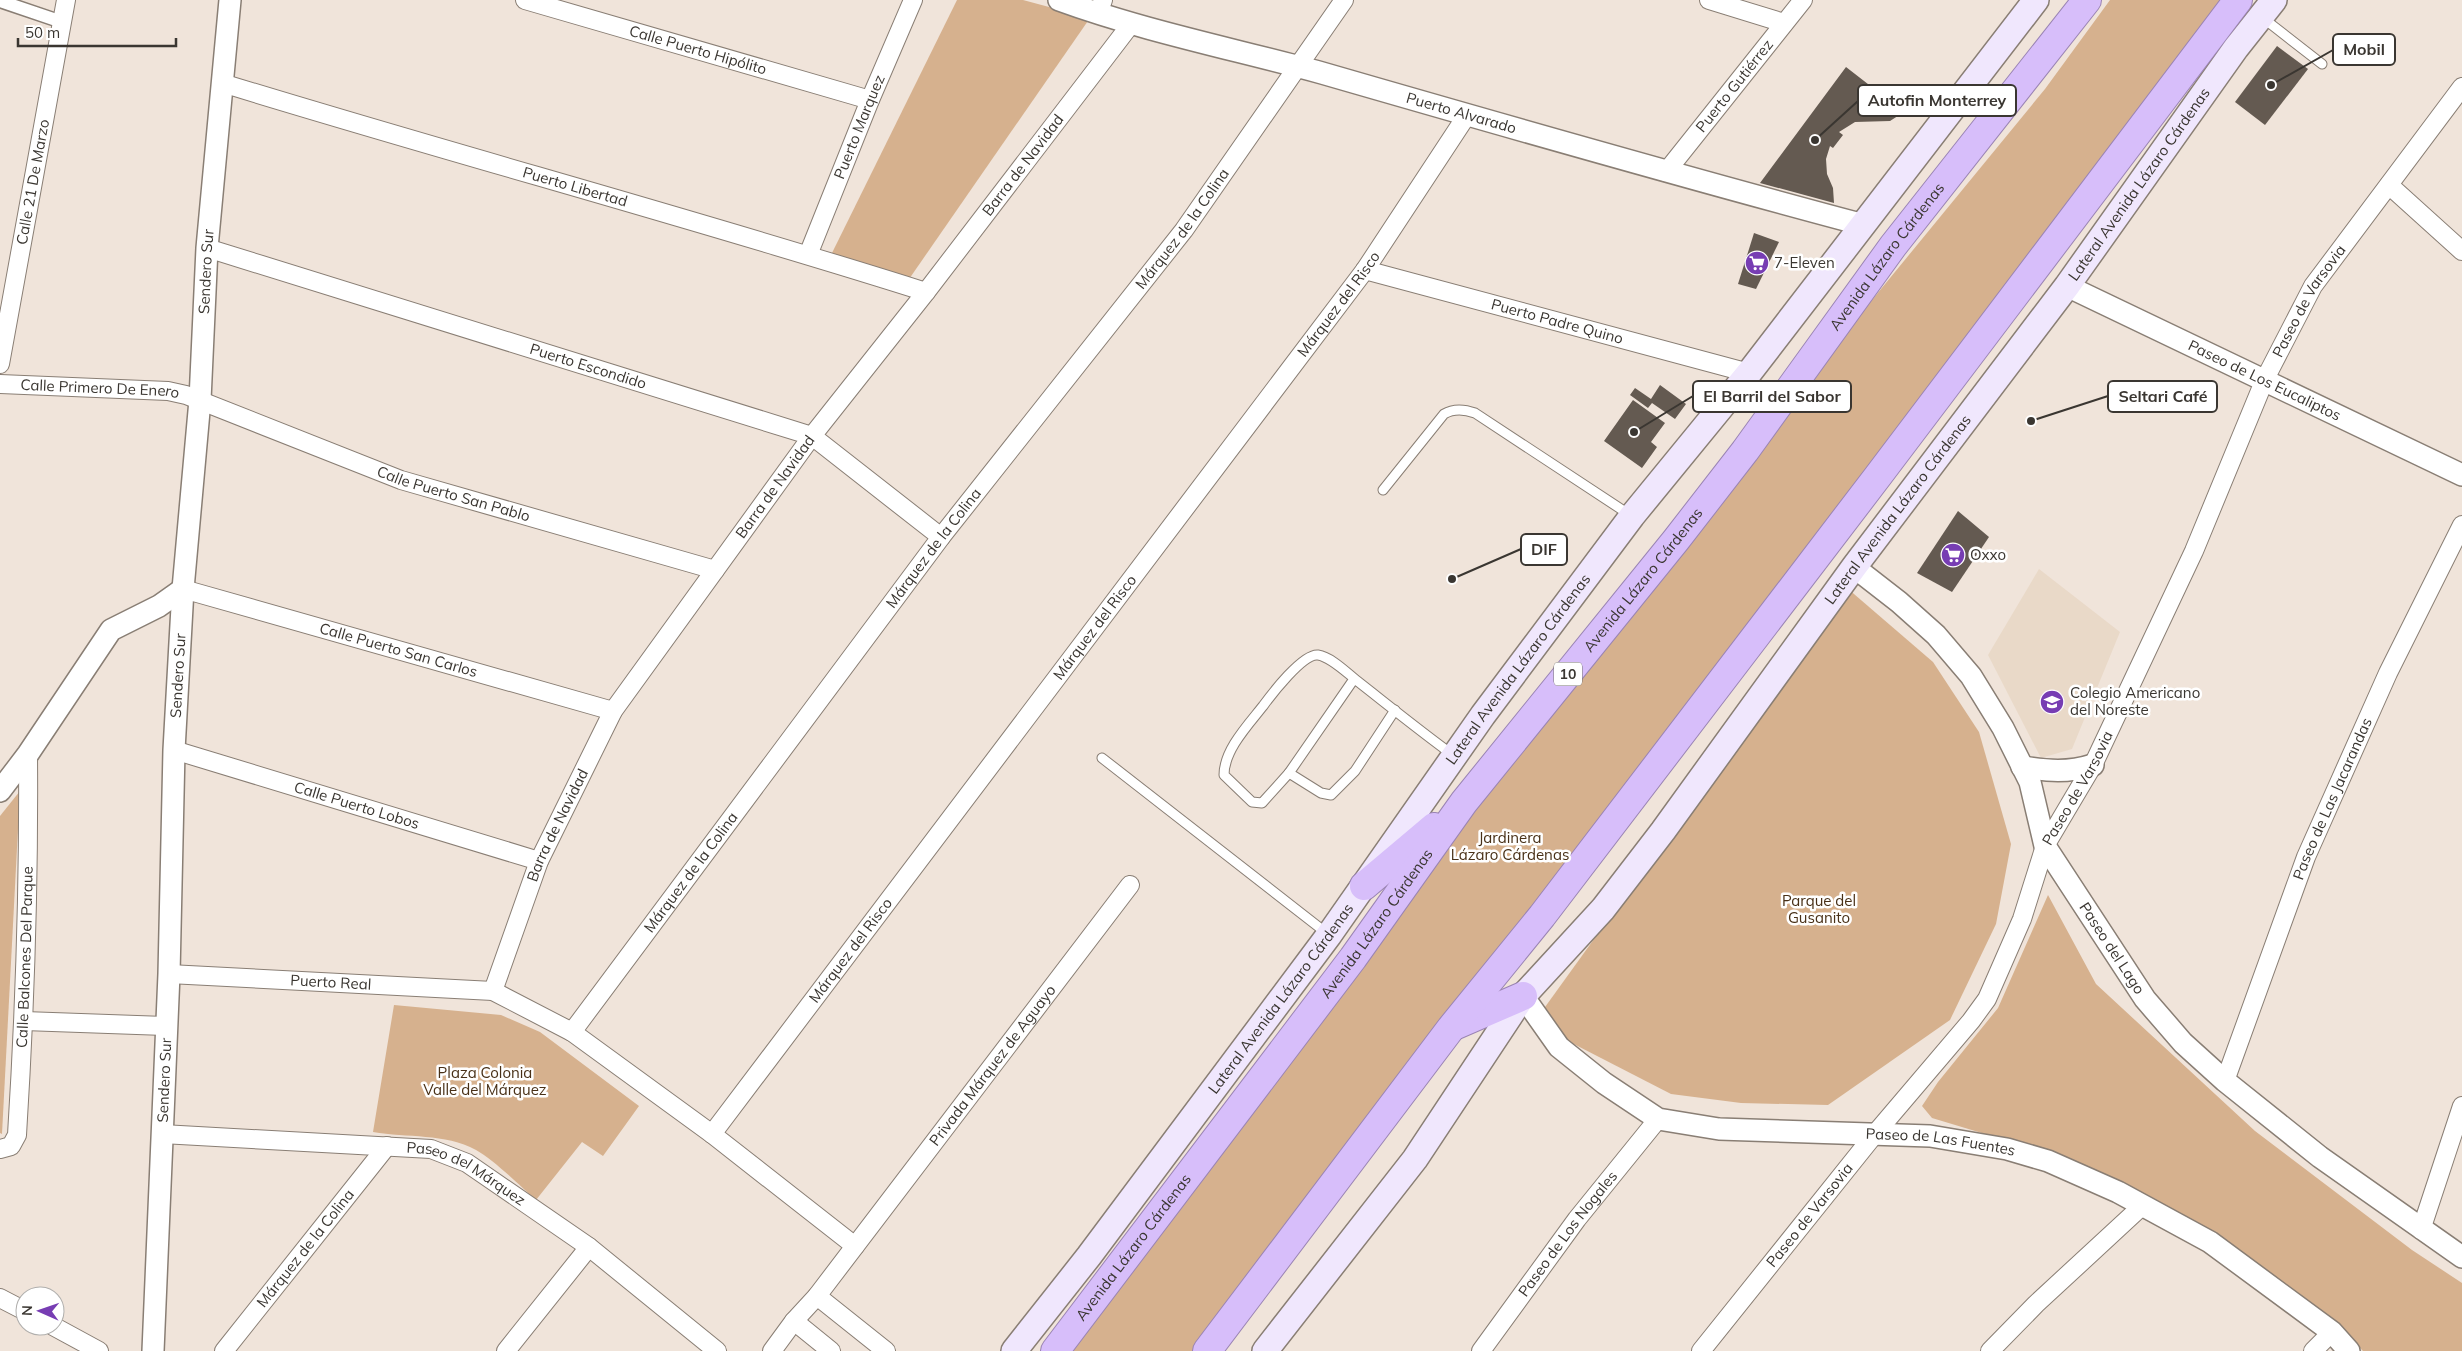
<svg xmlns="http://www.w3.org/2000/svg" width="2462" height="1351" font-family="Mulish,sans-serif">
<rect width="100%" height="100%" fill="#f0e4da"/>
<polygon fill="#e9d9c8" points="2039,569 2120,632 2072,749 2041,758 1988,655"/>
<g fill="#d6b18e">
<polygon points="957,0 1023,0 1090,18 907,282 831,255"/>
<polygon points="2110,0 2233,0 1192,1351 1056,1351 1790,400 2045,89"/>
<polygon points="1847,588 1933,662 1979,732 2011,844 1996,924 1950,1020 1828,1105 1741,1103 1671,1094 1564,1039 1540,1014"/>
<polygon points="20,791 2,1134 0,1133 0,816"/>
<polygon points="2048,895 2096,984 2255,1131 2412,1250 2462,1283 2462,1351 2363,1351 2333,1321 2182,1214 2045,1152 1932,1118 1922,1106 1938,1082 1998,1008"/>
<path d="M394 1005 501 1015 540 1032 639 1106 603 1156 582 1142 536 1200C520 1186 493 1159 476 1150 445 1133 407 1138 373 1132Z"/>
</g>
<g fill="#645a51">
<polygon points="2277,46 2308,69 2265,125 2235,102"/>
<polygon points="1846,67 1904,112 1890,121 1855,122 1839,132 1843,135 1833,148 1830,146 1826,159 1827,174 1833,188 1834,203 1760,183"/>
<polygon points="1754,233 1779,242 1756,289 1738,284"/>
<polygon points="1660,385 1686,404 1675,419 1652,403 1648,408 1630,395 1635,388 1651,399"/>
<polygon points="1633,400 1665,423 1651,442 1657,447 1642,468 1604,441"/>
<polygon points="1958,511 1989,537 1952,592 1917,573"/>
</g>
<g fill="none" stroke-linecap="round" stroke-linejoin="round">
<g stroke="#897e74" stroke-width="11">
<g id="service">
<polyline points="2263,18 2322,64"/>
<path d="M1383 490 1444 414C1454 408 1464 409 1475 413L1630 515"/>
<path d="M1354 679 1289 773 1262 803 1252 802 1224 775C1224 750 1248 725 1263 706 1271 695 1303 653 1318 655 1331 657 1346 672 1356 680 1388 705 1420 731 1453 755"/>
<polyline points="1102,758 1329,935"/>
<polyline points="1289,773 1321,793 1331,795 1355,771 1395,710"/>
</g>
</g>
<g stroke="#897e74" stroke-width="15">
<polyline id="pedestrian" points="0,1 62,22"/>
</g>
<g stroke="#897e74" stroke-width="20">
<g id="minor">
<path id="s1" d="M525 0 870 100"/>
<polyline points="1709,0 1784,23"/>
<polyline points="1098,14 1103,0"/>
<path id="s2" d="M222 83C456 155 693 218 926 292"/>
<path id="s3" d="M1666 172 1803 0"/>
<polyline points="2389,185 2462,251"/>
<path id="s4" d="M207 248 812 436 941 537"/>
<path id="s5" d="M808 255 870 100 913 0"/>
<path id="s6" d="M1365 270 1749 373"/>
<path id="s7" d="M0 364 66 0"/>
<path id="s8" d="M0 384 168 391 186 395 401 480 715 570"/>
<path id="s9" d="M183 589 613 711"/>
<path id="s10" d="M174 750 539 861"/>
<path id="s11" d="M169 974 493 991 572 1032 712 1134 855 1246"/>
<path id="s12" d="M493 991 539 861 613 711 812 436 926 292 1131 24"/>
<polyline points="24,1021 165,1026"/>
<path id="s13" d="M572 1032 941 537 1184 230 1344 0"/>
<path id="s14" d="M2225 1081 2306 857 2388 673 2462 525"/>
<path id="s15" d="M162 1134 431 1149 467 1163 589 1247 717 1351"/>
<path id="s16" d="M712 1134 1365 270 1467 115"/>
<path id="s17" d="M0 1149 11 1146 17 1135C25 1008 29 881 28 754"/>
<polyline points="2421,1230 2462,1106"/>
<polyline points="817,1296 886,1351"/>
<polyline points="0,1298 25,1311"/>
<polyline points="794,1321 831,1351"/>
<polyline points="53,1326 99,1351"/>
<path id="s18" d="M224 1351 387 1146"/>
<polyline points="506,1351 589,1247"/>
<path id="s19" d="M772 1351 794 1321 817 1296 1130 885"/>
<path id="s20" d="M1481 1351 1577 1219 1658 1119"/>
<path id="s21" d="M1701 1351 1874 1135 1971 1021 1987 999 2022 919 2045 846 2093 765 2194 551 2265 379 2313 286 2462 87"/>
<polyline points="1990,1351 2036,1304 2142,1206"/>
<polyline points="2313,1351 2332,1332"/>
</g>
</g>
<g stroke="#897e74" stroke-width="24">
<g id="tertiary">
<path id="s22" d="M1059 0C1144 31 1234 49 1322 73 1502 125 1683 177 1864 225"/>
<path id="s23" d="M2067 286 2462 475"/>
<path id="s24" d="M1854 567 1899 602 1936 635 1971 676 2003 728 2030 782 2045 846 2145 999 2183 1043 2225 1081 2320 1157 2462 1257"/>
<path d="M2022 767C2048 771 2068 773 2093 765"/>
<polyline points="0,791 28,754 111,630 159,606 183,589"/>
<path id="s25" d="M1523 996 1559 1047 1604 1083 1658 1119 1719 1129 1930 1136 2007 1149 2048 1161 2118 1192 2210 1242 2332 1332 2349 1351"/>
<path id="s26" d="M153 1351 169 974 174 750 183 589 200 400 207 248 230 0"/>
</g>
</g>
<g stroke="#897e74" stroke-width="28">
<g id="secondary">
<path id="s27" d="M1014 1351 1089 1256 1329 935 1483 715 1632 516 1749 373 2036 0"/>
<path id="s28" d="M1265 1351 1415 1159 1523 996 1603 909 1663 831 1854 567 2067 286 2236 48 2274 0"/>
</g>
</g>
<g stroke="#9a84b3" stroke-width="30">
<g id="trunk">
<polyline points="1364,886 1434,827"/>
<polyline points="1454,1026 1523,996"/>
<path id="s29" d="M1055 1351 1353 958 1464 802 1676 540 1745 451 1893 246 2087 0"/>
<polyline points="1207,1351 1451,1028 1542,916 1878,476 2238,0"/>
</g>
</g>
<use href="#service" stroke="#fff" stroke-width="9"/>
<use href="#pedestrian" stroke="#fff" stroke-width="12"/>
<use href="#minor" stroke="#fff" stroke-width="18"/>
<use href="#tertiary" stroke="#fff" stroke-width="21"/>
<use href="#secondary" stroke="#f0e7fd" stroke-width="25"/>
<use href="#trunk" stroke="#d7befa" stroke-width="28"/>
</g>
<defs>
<g id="supermarket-disc" transform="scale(1.25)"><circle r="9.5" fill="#773db3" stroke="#fff"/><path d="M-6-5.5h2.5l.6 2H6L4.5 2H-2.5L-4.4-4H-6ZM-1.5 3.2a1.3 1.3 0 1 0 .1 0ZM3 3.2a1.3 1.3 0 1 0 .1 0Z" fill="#fff"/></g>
<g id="school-disc" transform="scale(1.25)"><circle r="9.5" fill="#773db3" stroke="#fff"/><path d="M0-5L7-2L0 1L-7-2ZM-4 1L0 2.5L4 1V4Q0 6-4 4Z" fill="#fff"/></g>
</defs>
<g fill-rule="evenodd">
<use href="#supermarket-disc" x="1757" y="263"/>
<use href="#supermarket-disc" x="1953" y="555"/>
<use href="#school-disc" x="2052" y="702"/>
</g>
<g text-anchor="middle" stroke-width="5" stroke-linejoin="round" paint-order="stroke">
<rect fill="#fff" stroke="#75726f" stroke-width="1" x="1554" y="662.5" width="28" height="23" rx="4"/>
<g font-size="14" font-weight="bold" fill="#3a3631">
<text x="1568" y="679">10</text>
</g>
<g font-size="15" fill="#3a3631" stroke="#fff">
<text dy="5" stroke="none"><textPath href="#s1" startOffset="180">Calle Puerto Hipólito</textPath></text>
<text dy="5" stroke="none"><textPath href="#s3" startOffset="110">Puerto Gutiérrez</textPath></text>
<text dy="5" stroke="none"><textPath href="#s22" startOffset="418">Puerto Alvarado</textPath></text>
<text dy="5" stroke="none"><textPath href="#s5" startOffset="138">Puerto Marquez</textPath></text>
<text dy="5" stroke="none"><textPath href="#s12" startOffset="988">Barra de Navidad</textPath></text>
<text dy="5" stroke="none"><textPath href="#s7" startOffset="185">Calle 21 De Marzo</textPath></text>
<text dy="5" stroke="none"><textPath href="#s28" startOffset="1459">Lateral Avenida Lázaro Cárdenas</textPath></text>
<text dy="5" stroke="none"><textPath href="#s2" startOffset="368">Puerto Libertad</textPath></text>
<text dy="5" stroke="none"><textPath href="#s13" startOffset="1009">Márquez de la Colina</textPath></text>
<text dy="5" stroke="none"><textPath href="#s29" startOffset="1375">Avenida Lázaro Cárdenas</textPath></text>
<text dy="5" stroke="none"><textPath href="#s26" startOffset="1081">Sendero Sur</textPath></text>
<text dy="5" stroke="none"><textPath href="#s21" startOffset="1224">Paseo de Varsovia</textPath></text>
<text dy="5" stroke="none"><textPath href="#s16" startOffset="1040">Márquez del Risco</textPath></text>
<text dy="5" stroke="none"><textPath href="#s6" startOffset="199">Puerto Padre Quino</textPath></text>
<text dy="5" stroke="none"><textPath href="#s4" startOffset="399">Puerto Escondido</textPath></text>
<text dy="5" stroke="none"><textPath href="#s23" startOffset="219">Paseo de Los Eucaliptos</textPath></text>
<text dy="5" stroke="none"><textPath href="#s8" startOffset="100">Calle Primero De Enero</textPath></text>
<text dy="5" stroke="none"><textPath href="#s12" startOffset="582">Barra de Navidad</textPath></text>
<text dy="5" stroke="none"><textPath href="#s8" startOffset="472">Calle Puerto San Pablo</textPath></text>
<text dy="5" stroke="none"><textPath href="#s28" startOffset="1054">Lateral Avenida Lázaro Cárdenas</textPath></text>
<text dy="5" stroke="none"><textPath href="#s13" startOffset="604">Márquez de la Colina</textPath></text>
<text dy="5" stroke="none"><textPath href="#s29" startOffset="970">Avenida Lázaro Cárdenas</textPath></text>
<text dy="5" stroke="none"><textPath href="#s16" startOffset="635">Márquez del Risco</textPath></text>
<text dy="5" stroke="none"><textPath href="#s9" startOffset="224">Calle Puerto San Carlos</textPath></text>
<text dy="5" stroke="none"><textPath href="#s27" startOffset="848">Lateral Avenida Lázaro Cárdenas</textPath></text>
<text dy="5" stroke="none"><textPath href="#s26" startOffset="676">Sendero Sur</textPath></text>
<text dy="5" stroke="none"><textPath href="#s21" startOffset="684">Paseo de Varsovia</textPath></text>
<text dy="5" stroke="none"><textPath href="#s14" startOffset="302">Paseo de Las Jacarandas</textPath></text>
<text dy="5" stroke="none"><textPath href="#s10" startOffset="191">Calle Puerto Lobos</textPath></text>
<text dy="5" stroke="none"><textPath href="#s12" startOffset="178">Barra de Navidad</textPath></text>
<text dy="5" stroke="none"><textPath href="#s13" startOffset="199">Márquez de la Colina</textPath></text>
<text dy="5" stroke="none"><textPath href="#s29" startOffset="535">Avenida Lázaro Cárdenas</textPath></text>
<text dy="5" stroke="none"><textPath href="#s24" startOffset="470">Paseo del Lago</textPath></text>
<text dy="5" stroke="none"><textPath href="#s16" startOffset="230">Márquez del Risco</textPath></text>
<text dy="5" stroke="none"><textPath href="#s17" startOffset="202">Calle Balcones Del Parque</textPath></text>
<text dy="5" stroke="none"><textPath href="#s11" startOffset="162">Puerto Real</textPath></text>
<text dy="5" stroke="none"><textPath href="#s27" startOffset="442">Lateral Avenida Lázaro Cárdenas</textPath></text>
<text dy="5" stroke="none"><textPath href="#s19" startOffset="361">Privada Márquez de Aguayo</textPath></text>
<text dy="5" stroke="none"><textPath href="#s26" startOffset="271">Sendero Sur</textPath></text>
<text dy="5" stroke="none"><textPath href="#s25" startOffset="469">Paseo de Las Fuentes</textPath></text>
<text dy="5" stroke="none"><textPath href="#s15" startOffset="311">Paseo del Márquez</textPath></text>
<text dy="5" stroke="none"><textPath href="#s21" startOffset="174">Paseo de Varsovia</textPath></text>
<text dy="5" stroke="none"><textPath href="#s20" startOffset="146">Paseo de Los Nogales</textPath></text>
<text dy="5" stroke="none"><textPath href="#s29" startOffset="130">Avenida Lázaro Cárdenas</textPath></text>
<text dy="5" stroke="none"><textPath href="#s18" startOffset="131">Márquez de la Colina</textPath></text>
</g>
<g font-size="15" fill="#3a3631" stroke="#fff" text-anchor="start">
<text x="1774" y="268">7-Eleven</text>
<text x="1970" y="560">Oxxo</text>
<text x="2070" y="698">Colegio Americano<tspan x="2070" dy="17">del Noreste</tspan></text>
</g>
<g font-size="15" fill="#483017" stroke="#fff">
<text x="1510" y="843">Jardinera<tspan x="1510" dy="17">Lázaro Cárdenas</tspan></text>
<text x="1819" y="906">Parque del<tspan x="1819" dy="17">Gusanito</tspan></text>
<text x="485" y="1078">Plaza Colonia<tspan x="485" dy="17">Valle del Márquez</tspan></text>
</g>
</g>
<path fill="none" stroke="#3a3631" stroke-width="2" d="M2271 85L2333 50M1815 140L1858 101M1634 432L1693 396M2031 421L2108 396M1452 579L1521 549"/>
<g fill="#3a3631" stroke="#fff" stroke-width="2">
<circle cx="2271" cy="85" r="5"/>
<circle cx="1815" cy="140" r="5"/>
<circle cx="1634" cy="432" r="5"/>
<circle cx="2031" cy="421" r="5"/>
<circle cx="1452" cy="579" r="5"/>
</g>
<g fill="#fff" stroke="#3a3631" stroke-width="2">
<rect x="2333" y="34" width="62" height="31" rx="5"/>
<rect x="1858" y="85" width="158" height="31" rx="5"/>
<rect x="1693" y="381" width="158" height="31" rx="5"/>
<rect x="2108" y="381" width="109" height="31" rx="5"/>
<rect x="1521" y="534" width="46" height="31" rx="5"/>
</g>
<g font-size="16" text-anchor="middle" font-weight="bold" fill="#3a3631">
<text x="2364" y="55">Mobil</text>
<text x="1937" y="106">Autofin Monterrey</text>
<text x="1772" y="402">El Barril del Sabor</text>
<text x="2163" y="402">Seltari Café</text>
<text x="1544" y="555">DIF</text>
</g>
<g transform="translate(40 1311) rotate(272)"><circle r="24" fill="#ffffff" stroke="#b0afad"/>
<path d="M0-4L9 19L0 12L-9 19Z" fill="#773db3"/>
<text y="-8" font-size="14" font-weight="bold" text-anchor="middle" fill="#3a3631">N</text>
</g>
<path d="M18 38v8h158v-8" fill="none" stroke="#3a3631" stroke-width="2.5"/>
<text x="25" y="38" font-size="15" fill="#3a3631" stroke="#ffffff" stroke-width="4" paint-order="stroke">50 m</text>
</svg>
